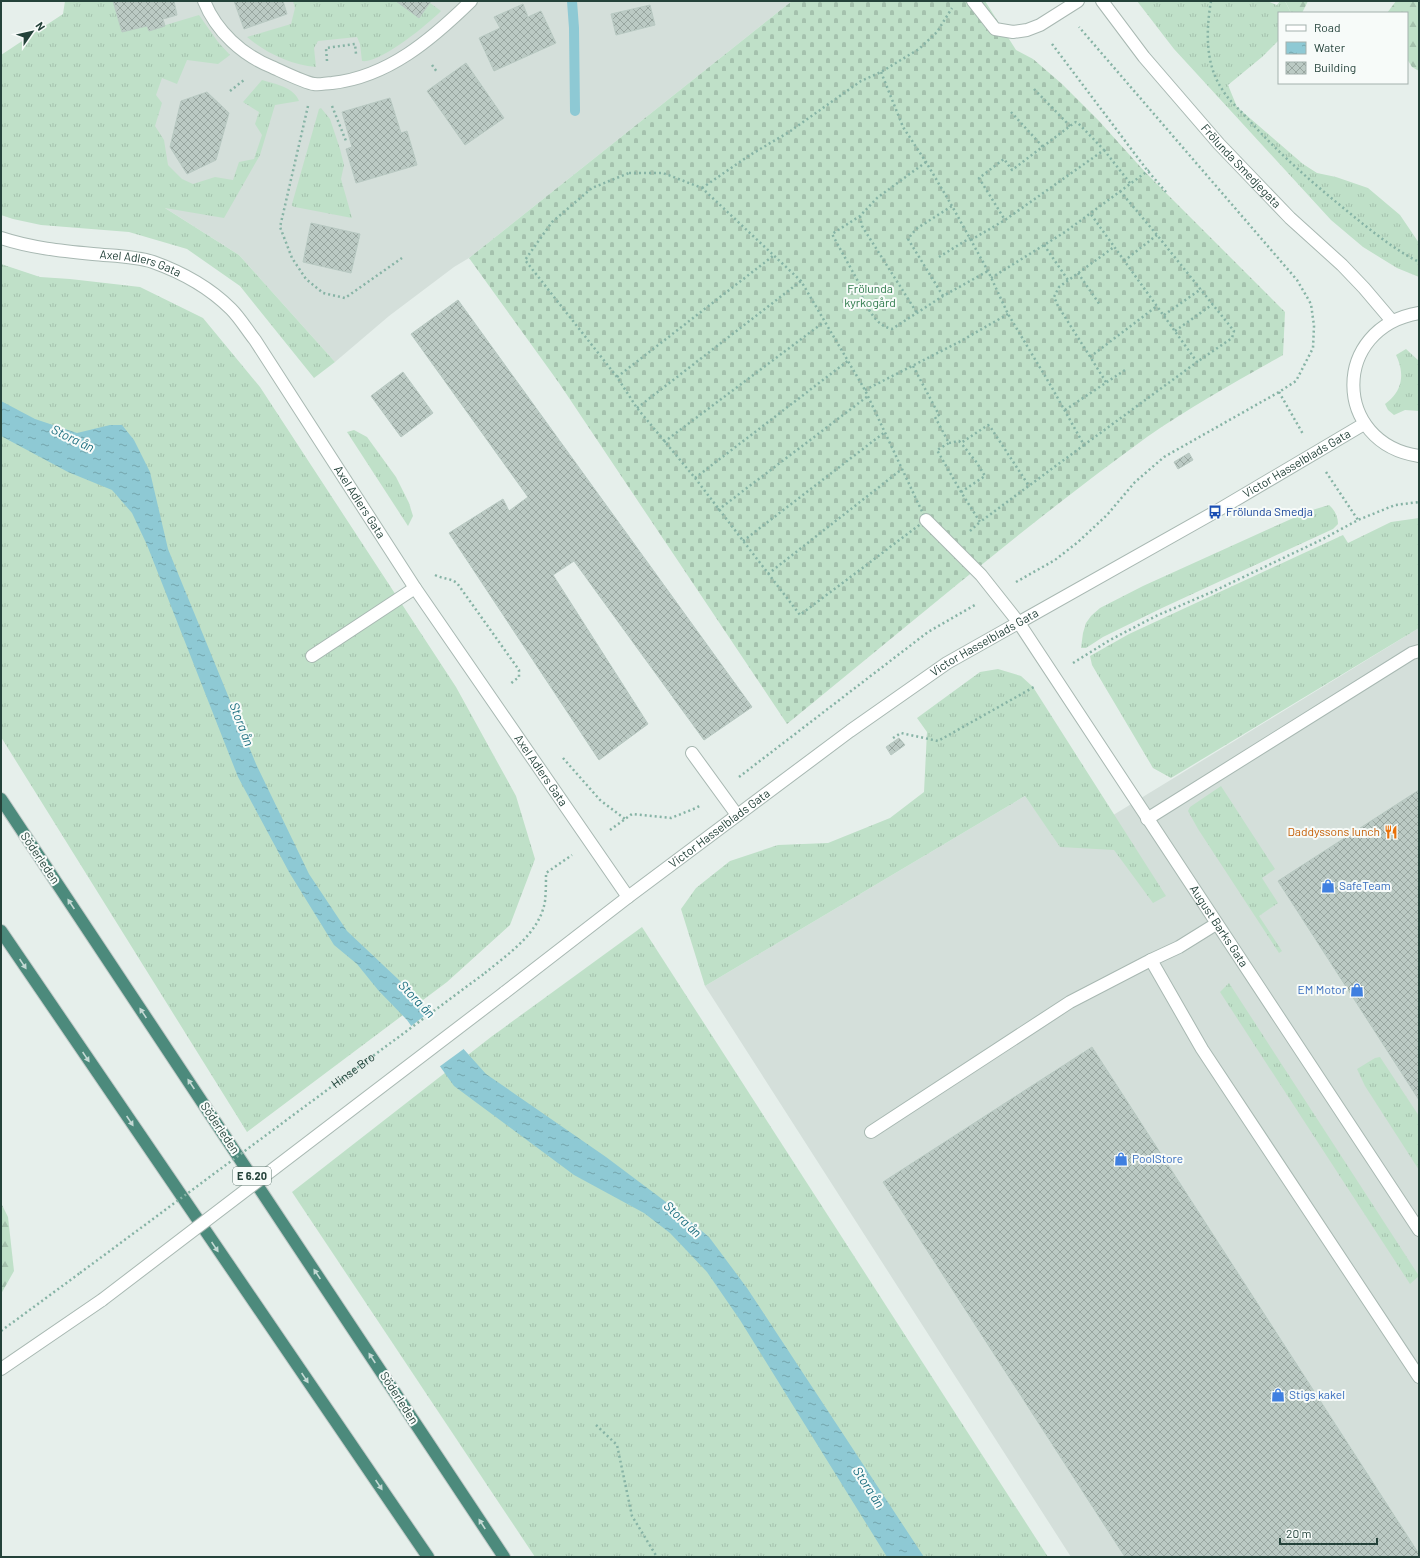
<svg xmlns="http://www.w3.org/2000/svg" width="1420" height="1558" font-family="Barlow,sans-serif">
<defs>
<pattern id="grass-tufts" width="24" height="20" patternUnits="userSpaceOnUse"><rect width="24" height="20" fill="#bfe0c8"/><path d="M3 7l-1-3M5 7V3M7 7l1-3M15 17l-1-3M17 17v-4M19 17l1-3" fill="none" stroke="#a4c1ad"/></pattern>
<pattern id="forest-firs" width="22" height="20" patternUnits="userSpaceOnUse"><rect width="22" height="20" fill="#bfe0c8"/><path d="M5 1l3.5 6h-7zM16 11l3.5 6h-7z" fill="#a4c1ad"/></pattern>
<pattern id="cemetery-stones" width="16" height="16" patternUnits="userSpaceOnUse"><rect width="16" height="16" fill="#bfe0c8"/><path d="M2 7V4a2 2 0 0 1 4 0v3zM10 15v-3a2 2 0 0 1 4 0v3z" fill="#a4c1ad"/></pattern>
<pattern id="water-ripples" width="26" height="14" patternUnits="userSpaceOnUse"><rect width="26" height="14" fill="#8ec9d4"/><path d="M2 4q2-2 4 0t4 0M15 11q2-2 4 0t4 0" fill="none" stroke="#74a5ad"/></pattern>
<pattern id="building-cross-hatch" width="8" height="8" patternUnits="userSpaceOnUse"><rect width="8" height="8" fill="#bbcac4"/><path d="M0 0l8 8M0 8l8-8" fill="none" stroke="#98a6a0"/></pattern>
</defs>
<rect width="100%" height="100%" fill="#e6efeb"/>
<g fill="#d4dfda">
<polygon points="93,1 792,1 469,258 454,267 389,316 335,362 239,255 162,206 111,120"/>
<polygon points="1419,628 1419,1557 1071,1557 705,986 1025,796 1061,847"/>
</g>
<g fill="url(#grass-tufts)">
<path d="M65 1H113L122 32 147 26 149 30 199 15 218 42 230 55 218 64 187 60 177 84 162 78 156 95 162 103 155 126 164 140 168 165 182 179 193 184 215 177 233 180 239 162 254 159 262 135 255 124 259 112 243 102 262 80C275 84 294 87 299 101L275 105 260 155 224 218 165 208 239 255 335 362 314 378 240 286 187 249 129 232 41 225 13 219 1 215V55L63 14Z"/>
<path d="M293 1H396L419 18 430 3 441 11C428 24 380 64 362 61L360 44 357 37 318 41 314 48 316 67C291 65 266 53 247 37L291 24 295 8Z"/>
<polygon points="1137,1 1267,1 1277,5 1280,1 1285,1 1291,13 1279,13 1279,40 1262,57 1228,85 1237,107 1303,164 1317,173 1336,177 1368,188 1400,215 1419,243 1419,277 1397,268 1363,247 1331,220 1174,49"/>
<polygon points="321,108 330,119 340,149 344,165 341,179 352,218 295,207 292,206 292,204 319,109"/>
<polygon points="1,264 40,277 70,279 140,287 203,318 260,387 456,687 516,796 535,859 510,925 447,982 247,1132 1,737"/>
<path d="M1406 349 1419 361V411L1405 410 1394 415 1388 410 1385 404C1403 391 1405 374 1396 355Z"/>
<polygon points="354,430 367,437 396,477 409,503 413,516 408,526 347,432"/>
<path d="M1329 505C1335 510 1338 517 1338 524L1333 529 1162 608 1103 637 1086 648H1081L1083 633 1086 623 1091 616 1100 608 1143 586 1271 528 1309 511Z"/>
<polygon points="1419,518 1419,628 1171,778 1153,768 1092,665 1090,656 1129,634 1343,535 1348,543 1391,522"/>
<polygon points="998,669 1021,676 1033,687 1166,896 1153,903 1114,850 1060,847 1025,796 705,986 681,909 696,888 730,861 778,845 828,843 890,818 924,792 927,732 917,718 980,672"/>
<polygon points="1221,786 1275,869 1262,878 1278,903 1259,916 1282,951 1279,953 1198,829 1188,811 1190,807"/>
<polygon points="642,927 1048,1557 535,1557 292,1192 491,1037"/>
<polygon points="1229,983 1419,1276 1410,1284 1220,992"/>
<polygon points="1380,1057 1419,1116 1419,1170 1365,1086 1357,1069 1375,1058"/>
</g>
<g fill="url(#forest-firs)">
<polygon points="1285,1 1308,1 1302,13 1291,13"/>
<polygon points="1396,1 1419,1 1419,71 1412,67 1407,59 1407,13 1387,13"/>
<polygon points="1,1203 8,1217 14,1271 1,1294"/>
</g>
<path fill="url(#cemetery-stones)" d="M792 1H985L1016 50 1033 59 1062 84 1099 121 1145 172 1285 312 1283 355C1237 381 1190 407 1147 437 1023 527 906 627 787 724L559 383 469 258Z"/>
<polygon fill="url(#water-ripples)" points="1,401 35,419 77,433 110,425 122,425 134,440 150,472 168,549 256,764 309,874 347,931 417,997 486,1074 606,1157 678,1211 709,1237 747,1288 924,1557 887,1557 740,1320 707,1272 670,1233 644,1213 574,1175 454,1086 407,1020 378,990 357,964 334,945 289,872 238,777 147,545 132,513 112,490 68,472 1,436"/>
<polygon fill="#e6efeb" points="432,1010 465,1048 439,1067 410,1027"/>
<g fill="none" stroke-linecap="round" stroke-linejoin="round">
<polyline stroke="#8ec9d4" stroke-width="10" points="572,1 574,28 575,111"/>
</g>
<g fill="url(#building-cross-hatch)" stroke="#b8c9c2">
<polygon points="113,1 174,1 177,15 163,19 165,26 149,31 147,26 122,32"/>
<polygon points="234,1 283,1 287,14 244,29"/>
<polygon points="396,1 431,1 419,18"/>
<polygon points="523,4 528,17 541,11 556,43 494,71 479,38 500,28 494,17"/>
<polygon points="650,5 655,25 616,35 611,14"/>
<polygon points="466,63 504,118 465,145 427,91"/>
<polygon points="207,92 229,113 216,160 187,174 170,147 181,101"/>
<polygon points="390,98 401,133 407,131 417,165 356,183 346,149 352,147 342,112"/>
<polygon points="311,223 360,234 351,273 303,262"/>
<polygon points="458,300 752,707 704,740 574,561 553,575 648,724 599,760 449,533 503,499 509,511 528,497 411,334"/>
<polygon points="403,372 433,413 401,437 371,396"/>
<polygon points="1189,453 1193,460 1178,469 1174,462"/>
<polygon points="899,738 905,745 891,755 886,747"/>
<polygon points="1419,790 1419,1100 1278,881"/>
<polygon points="1092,1047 1419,1554 1419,1557 1125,1557 883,1182"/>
</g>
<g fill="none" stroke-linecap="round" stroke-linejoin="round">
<g stroke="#a8b8b2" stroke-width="14">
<g id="service">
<path d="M204 1C216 31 242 55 272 67 281 71 305 83 314 84 320 85 326 83 332 83 388 77 432 39 471 1"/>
<polyline points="973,1 995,29 1013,32 1027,30 1040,25 1078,1"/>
<polyline points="926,520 981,575 1019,623"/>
<polyline points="312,656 415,588"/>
<polyline points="692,753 737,815"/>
<polyline points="1147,819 1412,653 1419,651"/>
<polyline points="1216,924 1179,947 1151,960 1202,1049 1419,1377"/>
<polyline points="871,1132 1070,1002 1151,960"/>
</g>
</g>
<g stroke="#a8b8b2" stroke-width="14">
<g id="minor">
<path id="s1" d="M1102 1 1144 57 1219 144 1290 218 1342 265 1364 288 1392 321"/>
<path id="s2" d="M1 238C31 248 62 251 93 254 113 256 135 256 153 262 181 272 210 288 231 309 240 318 247 330 255 340L415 588 628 897"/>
<path id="s3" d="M1019 623 1419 1230"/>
</g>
</g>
<g stroke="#a8b8b2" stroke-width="14">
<g id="tertiary">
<path d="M1419 313C1331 328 1332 443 1419 456"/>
<path id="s4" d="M504 993 628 897 850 731 947 663 1215 512 1364 424"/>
<polyline points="1,1369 102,1300"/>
</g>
</g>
<g stroke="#c2cac8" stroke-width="14">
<g id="trunk">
<polyline points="1,799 504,1557"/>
<polyline points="1,931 428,1557"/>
</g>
</g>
<g stroke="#86b3a5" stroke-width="2.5" stroke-dasharray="2 3" stroke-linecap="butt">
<path d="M1211 1C1206 30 1205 64 1222 89 1228 100 1239 109 1248 119 1279 154 1315 185 1352 215 1373 232 1395 250 1419 262"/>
<polyline points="1052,44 1147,170 1166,192"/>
<polyline points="327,61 326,48 355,44 356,54"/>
<polyline points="432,65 437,72"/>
<polyline points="881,72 903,127 926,162 952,206 988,271 1008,314 1051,386 1084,445 1197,362 1090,213"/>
<polyline points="1034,89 1070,126"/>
<polyline points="230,91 244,80"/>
<polyline points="308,106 280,227 292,258 306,279 323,293 345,298 402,258"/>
<polyline points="332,106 346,141"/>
<polyline points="1011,112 1043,147"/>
<polyline points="1104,150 1130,183"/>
<path d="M926 162 877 198 860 216 832 234 860 285 858 289C866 303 873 325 892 329L943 296 988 271"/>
<polygon points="629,173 663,173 702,188 801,281 865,390 926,520 800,615 695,478 637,408 617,377 525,260 552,222 592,188"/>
<polyline points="702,188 750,155 789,132 861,81 881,72 919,49 937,32 952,8"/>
<polyline points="1120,191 1157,235 1234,331 1232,338 1197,362"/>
<polyline points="860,216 862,226 867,234 917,313"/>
<polyline points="971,240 1005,220 1104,150 1078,123 1076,122 1074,123 1012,170 1004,159 979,178 1005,220"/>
<polyline points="1044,245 1068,280"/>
<polyline points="939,257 970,238"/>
<polyline points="1124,261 1157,235"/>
<polyline points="1078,273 1100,305"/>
<polyline points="991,278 1065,232 1149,170"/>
<polyline points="943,296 908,239 916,229 952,206"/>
<polyline points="1164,315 1201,289"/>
<polyline points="1175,331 1213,304"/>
<polyline points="1090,357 1157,306"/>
<polyline points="913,366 939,415 935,417 949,443 937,450 961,492 980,522 1084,445"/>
<polyline points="617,377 773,256"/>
<polyline points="1106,382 1058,306 1054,297 1059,287 1114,247"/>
<polyline points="865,390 961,341 1008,314"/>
<polyline points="1279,392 1303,434"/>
<polyline points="637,408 801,281"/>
<polyline points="1065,410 1125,370"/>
<polyline points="664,442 824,322"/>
<polyline points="949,443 959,441 961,443 988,425 991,428 1029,486"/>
<polyline points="1326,472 1358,520"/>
<polyline points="695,478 849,360"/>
<polyline points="961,492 985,476 977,463 961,443"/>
<polyline points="718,510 868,396"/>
<polyline points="970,531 980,522"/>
<polyline points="743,541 885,432"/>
<polyline points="768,574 902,469"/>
<path d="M435 575C443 579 450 578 457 583L519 670V677L510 684"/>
<polyline points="1016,582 1055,560 1078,542 1107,515 1135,482 1164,457 1279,392 1296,381 1313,348 1314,326 1311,304 1297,280 1079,27"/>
<polyline points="1073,663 1110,640 1156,616 1212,592 1321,540 1358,520 1395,505 1419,502"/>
<polyline points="893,738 901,733 938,741 1034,687"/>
<polyline points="563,758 600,800 625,819"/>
<polyline points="739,777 928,632 975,605"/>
<polyline points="610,830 632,814 671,818 696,808 701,805"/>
<path d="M485 973C508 954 540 933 545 901 546 892 546 882 546 873L572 855"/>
<polyline points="1,1331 80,1273"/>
<polyline points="596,1425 617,1445 632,1516 657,1557"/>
</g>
<use href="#service" stroke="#fff" stroke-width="12"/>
<use href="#minor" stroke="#fff" stroke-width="12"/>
<use href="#tertiary" stroke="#fff" stroke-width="12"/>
<use href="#trunk" stroke="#4c8a7c" stroke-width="12"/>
<g stroke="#a8b8b2" stroke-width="14" stroke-linecap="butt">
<polyline id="tertiary-bridge" points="102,1300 504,993"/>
</g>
<path stroke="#86b3a5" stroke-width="2.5" stroke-dasharray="2 3" stroke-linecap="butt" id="s5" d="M80 1273 485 973"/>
<use href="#tertiary-bridge" stroke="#fff" stroke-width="12"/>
</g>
<defs><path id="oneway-solid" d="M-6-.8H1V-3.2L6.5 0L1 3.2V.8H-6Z"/></defs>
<g fill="#c4d9d4">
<use href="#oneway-solid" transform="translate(71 904) rotate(-124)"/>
<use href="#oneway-solid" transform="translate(23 964) rotate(56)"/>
<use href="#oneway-solid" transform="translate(143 1013) rotate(-124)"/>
<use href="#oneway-solid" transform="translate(86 1057) rotate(56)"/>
<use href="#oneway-solid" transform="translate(191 1084) rotate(-124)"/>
<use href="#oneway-solid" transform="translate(130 1121) rotate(56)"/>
<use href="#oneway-solid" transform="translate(215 1247) rotate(56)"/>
<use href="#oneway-solid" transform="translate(317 1274) rotate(-124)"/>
<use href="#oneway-solid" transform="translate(372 1358) rotate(-123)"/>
<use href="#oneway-solid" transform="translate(305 1378) rotate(56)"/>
<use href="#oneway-solid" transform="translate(379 1485) rotate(56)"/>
<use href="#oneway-solid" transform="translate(482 1524) rotate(-123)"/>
</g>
<defs>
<g id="bus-bare" transform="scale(1.08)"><path d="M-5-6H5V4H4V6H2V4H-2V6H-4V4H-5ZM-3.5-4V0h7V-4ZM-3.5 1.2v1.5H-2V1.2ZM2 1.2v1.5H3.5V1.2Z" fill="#1a4fb4" stroke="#f7fbf9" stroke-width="2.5" paint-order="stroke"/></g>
<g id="restaurant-bare" transform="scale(1.08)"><path d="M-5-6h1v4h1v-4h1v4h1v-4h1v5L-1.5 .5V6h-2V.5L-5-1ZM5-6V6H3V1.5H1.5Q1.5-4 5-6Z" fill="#e8710a" stroke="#f7fbf9" stroke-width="2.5" paint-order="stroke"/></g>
<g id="shop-bare" transform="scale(1.08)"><path d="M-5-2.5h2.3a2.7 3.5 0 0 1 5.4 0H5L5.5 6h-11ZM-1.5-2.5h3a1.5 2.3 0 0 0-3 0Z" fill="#3f7fe0" stroke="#f7fbf9" stroke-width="2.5" paint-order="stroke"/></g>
</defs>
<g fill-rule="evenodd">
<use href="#bus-bare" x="1215" y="512"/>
<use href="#restaurant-bare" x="1391" y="832"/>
<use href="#shop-bare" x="1328" y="886"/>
<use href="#shop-bare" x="1357" y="990"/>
<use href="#shop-bare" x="1121" y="1159"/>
<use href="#shop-bare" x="1278" y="1395"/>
</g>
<g text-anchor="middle" stroke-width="4" stroke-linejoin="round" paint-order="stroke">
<rect fill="#f7fbf9" stroke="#637a73" stroke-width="1" x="233" y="1167" width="38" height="18" rx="3"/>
<g font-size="11" font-weight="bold" fill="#24423a">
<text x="252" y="1180">E 6.20</text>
</g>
<g font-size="12" fill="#24423a" stroke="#f7fbf9">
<text dy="4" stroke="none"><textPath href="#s1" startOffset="216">Frölunda Smedjegata</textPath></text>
<text dy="4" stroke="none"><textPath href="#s2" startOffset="142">Axel Adlers Gata</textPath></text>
<text dy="4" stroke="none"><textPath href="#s4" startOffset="955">Victor Hasselblads Gata</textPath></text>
<text dy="4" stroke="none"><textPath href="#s2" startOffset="478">Axel Adlers Gata</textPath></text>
<text dy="4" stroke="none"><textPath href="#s4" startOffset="595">Victor Hasselblads Gata</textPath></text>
<text dy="4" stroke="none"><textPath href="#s2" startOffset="802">Axel Adlers Gata</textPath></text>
<text dy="4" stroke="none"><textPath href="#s4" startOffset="271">Victor Hasselblads Gata</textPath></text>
<text transform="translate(40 858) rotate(56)" y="4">Söderleden</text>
<text dy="4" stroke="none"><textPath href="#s3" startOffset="363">August Barks Gata</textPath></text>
<text dy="4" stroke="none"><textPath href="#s5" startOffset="340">Hinse Bro</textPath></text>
<text transform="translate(220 1128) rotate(56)" y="4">Söderleden</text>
<text transform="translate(399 1398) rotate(57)" y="4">Söderleden</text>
</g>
<g font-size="12" fill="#2d7a4b" stroke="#f7fbf9">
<text x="870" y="293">Frölunda<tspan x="870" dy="14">kyrkogård</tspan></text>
</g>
<g font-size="12" fill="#164399" stroke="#f7fbf9" text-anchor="start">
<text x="1226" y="516">Frölunda Smedja</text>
</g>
<g font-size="12" fill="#c56008" stroke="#f7fbf9" text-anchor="end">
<text x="1380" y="836">Daddyssons lunch</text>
</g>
<g font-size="12" fill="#366cbe" stroke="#f7fbf9" text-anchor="start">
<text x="1339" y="890">SafeTeam</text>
<text x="1346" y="994" text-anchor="end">EM Motor</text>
<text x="1132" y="1163">PoolStore</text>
<text x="1289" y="1399">Stigs kakel</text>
</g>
<g font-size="13" font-style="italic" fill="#1c6f80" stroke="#f7fbf9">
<text transform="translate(73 438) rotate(26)" y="5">Stora ån</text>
<text transform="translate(242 724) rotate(69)" y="5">Stora ån</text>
<text transform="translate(417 999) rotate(46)" y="5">Stora ån</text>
<text transform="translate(683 1219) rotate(43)" y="5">Stora ån</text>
<text transform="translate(869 1487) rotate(57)" y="5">Stora ån</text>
</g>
</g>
<rect width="1420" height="1558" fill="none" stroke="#24423a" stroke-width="4"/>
<rect x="1278" y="12" width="130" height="72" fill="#f7fbf9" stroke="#a3b1ad"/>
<rect x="1286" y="25" width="20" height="6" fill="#ffffff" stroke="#a3b1ad"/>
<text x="1314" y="32" font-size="12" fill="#24423a">Road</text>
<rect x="1286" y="42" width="20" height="12" fill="url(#water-ripples)" stroke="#a3b1ad"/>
<text x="1314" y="52" font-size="12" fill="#24423a">Water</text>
<rect x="1286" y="62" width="20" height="12" fill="url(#building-cross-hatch)" stroke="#a3b1ad"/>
<text x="1314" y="72" font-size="12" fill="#24423a">Building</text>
<g transform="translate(32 32) rotate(56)" stroke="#f7fbf9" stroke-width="3" paint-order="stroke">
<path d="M0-3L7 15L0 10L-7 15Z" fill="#24423a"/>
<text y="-6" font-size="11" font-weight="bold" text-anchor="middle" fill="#24423a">N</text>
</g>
<path d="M1280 1538v6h97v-6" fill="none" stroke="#24423a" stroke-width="2"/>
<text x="1286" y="1538" font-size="12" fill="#24423a" stroke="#f7fbf9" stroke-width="3" paint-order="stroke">20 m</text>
</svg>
